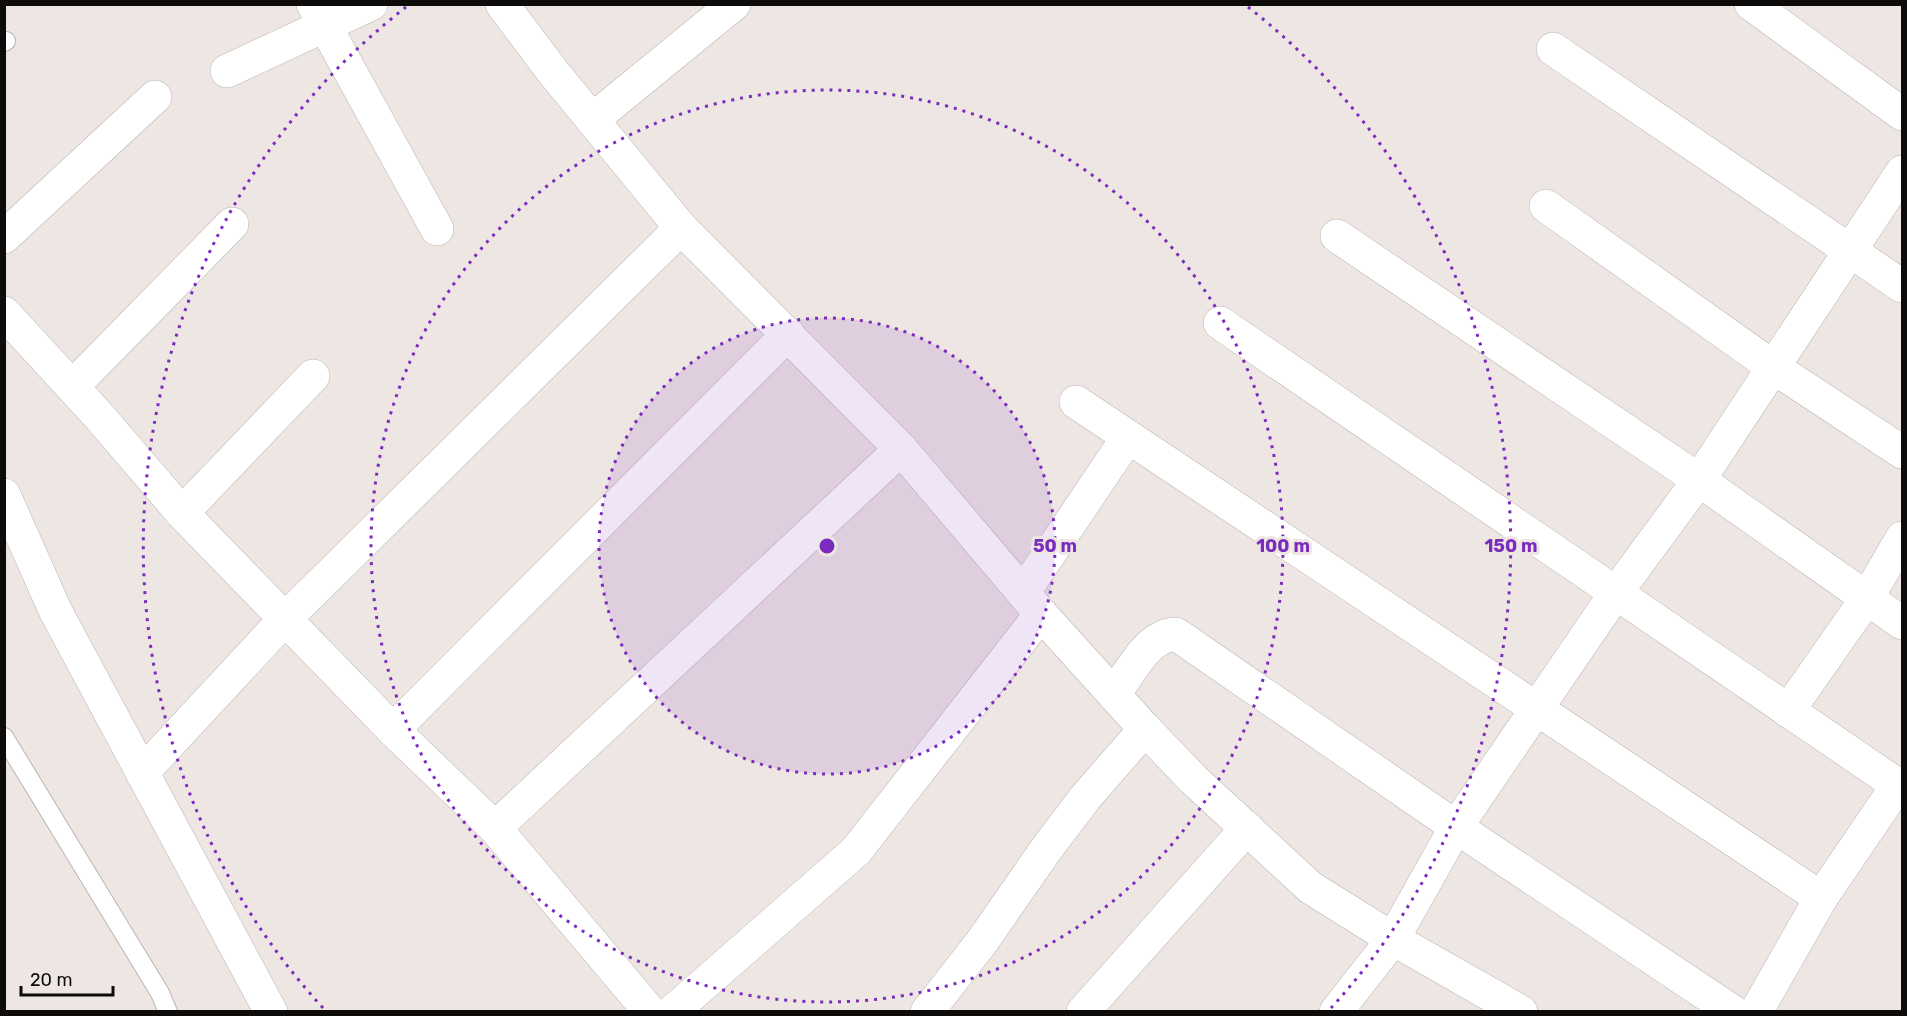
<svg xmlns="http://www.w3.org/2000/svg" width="1907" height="1016" font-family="Rubik,sans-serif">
<rect width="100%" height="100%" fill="#ede6e3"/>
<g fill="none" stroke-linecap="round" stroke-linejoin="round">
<g stroke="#bab5b1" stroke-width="20">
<g id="lane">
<polyline points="4,42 6,41"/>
<polyline points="4,737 160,993 168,1012"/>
</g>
</g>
<g stroke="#bab5b1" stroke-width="34">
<g id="street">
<polyline points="313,4 437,229"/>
<polyline points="502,4 553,72 681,228"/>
<polyline points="1751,4 1902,114"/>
<polyline points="1553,49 1902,286"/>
<polyline points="227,71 371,4"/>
<polyline points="592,120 734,4"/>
<polyline points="1546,206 1773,367 1902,452"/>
<polyline points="1337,236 1699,480 1902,623"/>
<polyline points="4,237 155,97"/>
<polyline points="4,313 98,415 182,513 393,730 495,828 650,1012"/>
<polyline points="1220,323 1902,788"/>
<polyline points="72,387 232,224"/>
<polyline points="1076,402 1821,898"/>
<polyline points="4,495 56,612 271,1012"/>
<polyline points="182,513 313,376"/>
<polyline points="1023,593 1128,437"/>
<path d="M1114 695C1129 674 1147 635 1176 634L1456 827 1733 1012"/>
<polyline points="1788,711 1867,598 1902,538"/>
<polyline points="393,730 788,334"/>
<polyline points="142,773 285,619 681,228 901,449 1041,614 1145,729 1194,780 1311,888 1393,939 1521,1012"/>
<polyline points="495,828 901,449"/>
<polyline points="672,1012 856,851 1041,614"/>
<polyline points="927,1012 981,943 1045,851 1085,798 1145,729"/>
<polyline points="1083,1012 1247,828"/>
<polyline points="1336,1012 1393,939 1456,827 1615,594 1699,480 1902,172"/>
<polyline points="1756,1012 1821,898 1897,786"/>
</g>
</g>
<use href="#lane" stroke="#fff" stroke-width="18"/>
<use href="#street" stroke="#fff" stroke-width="33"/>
</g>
<circle cx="827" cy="546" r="228" fill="#7b2cbf" fill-opacity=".12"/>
<g fill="none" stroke="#7b2cbf" stroke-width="3" stroke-dasharray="3 6">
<circle cx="827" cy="546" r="228"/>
<circle cx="827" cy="546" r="456"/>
<path d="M323 1008A684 684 0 0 1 406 7M1248 7A684 684 0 0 1 1331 1008"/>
</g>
<circle cx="827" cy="546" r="9" fill="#7b2cbf" stroke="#ede6e3" stroke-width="3"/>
<g font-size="18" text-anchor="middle" font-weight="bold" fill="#7b2cbf" stroke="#ede6e3" stroke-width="6" stroke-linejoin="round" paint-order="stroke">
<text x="1055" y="552">50 m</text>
<text x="1283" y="552">100 m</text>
<text x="1511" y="552">150 m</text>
</g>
<rect width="1907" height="1016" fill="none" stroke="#0e0c0b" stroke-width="12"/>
<path d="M21 986v9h92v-9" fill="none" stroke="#0e0c0b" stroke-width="3"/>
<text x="30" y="986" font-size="18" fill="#0e0c0b" stroke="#ede6e3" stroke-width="4.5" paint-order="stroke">20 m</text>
</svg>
